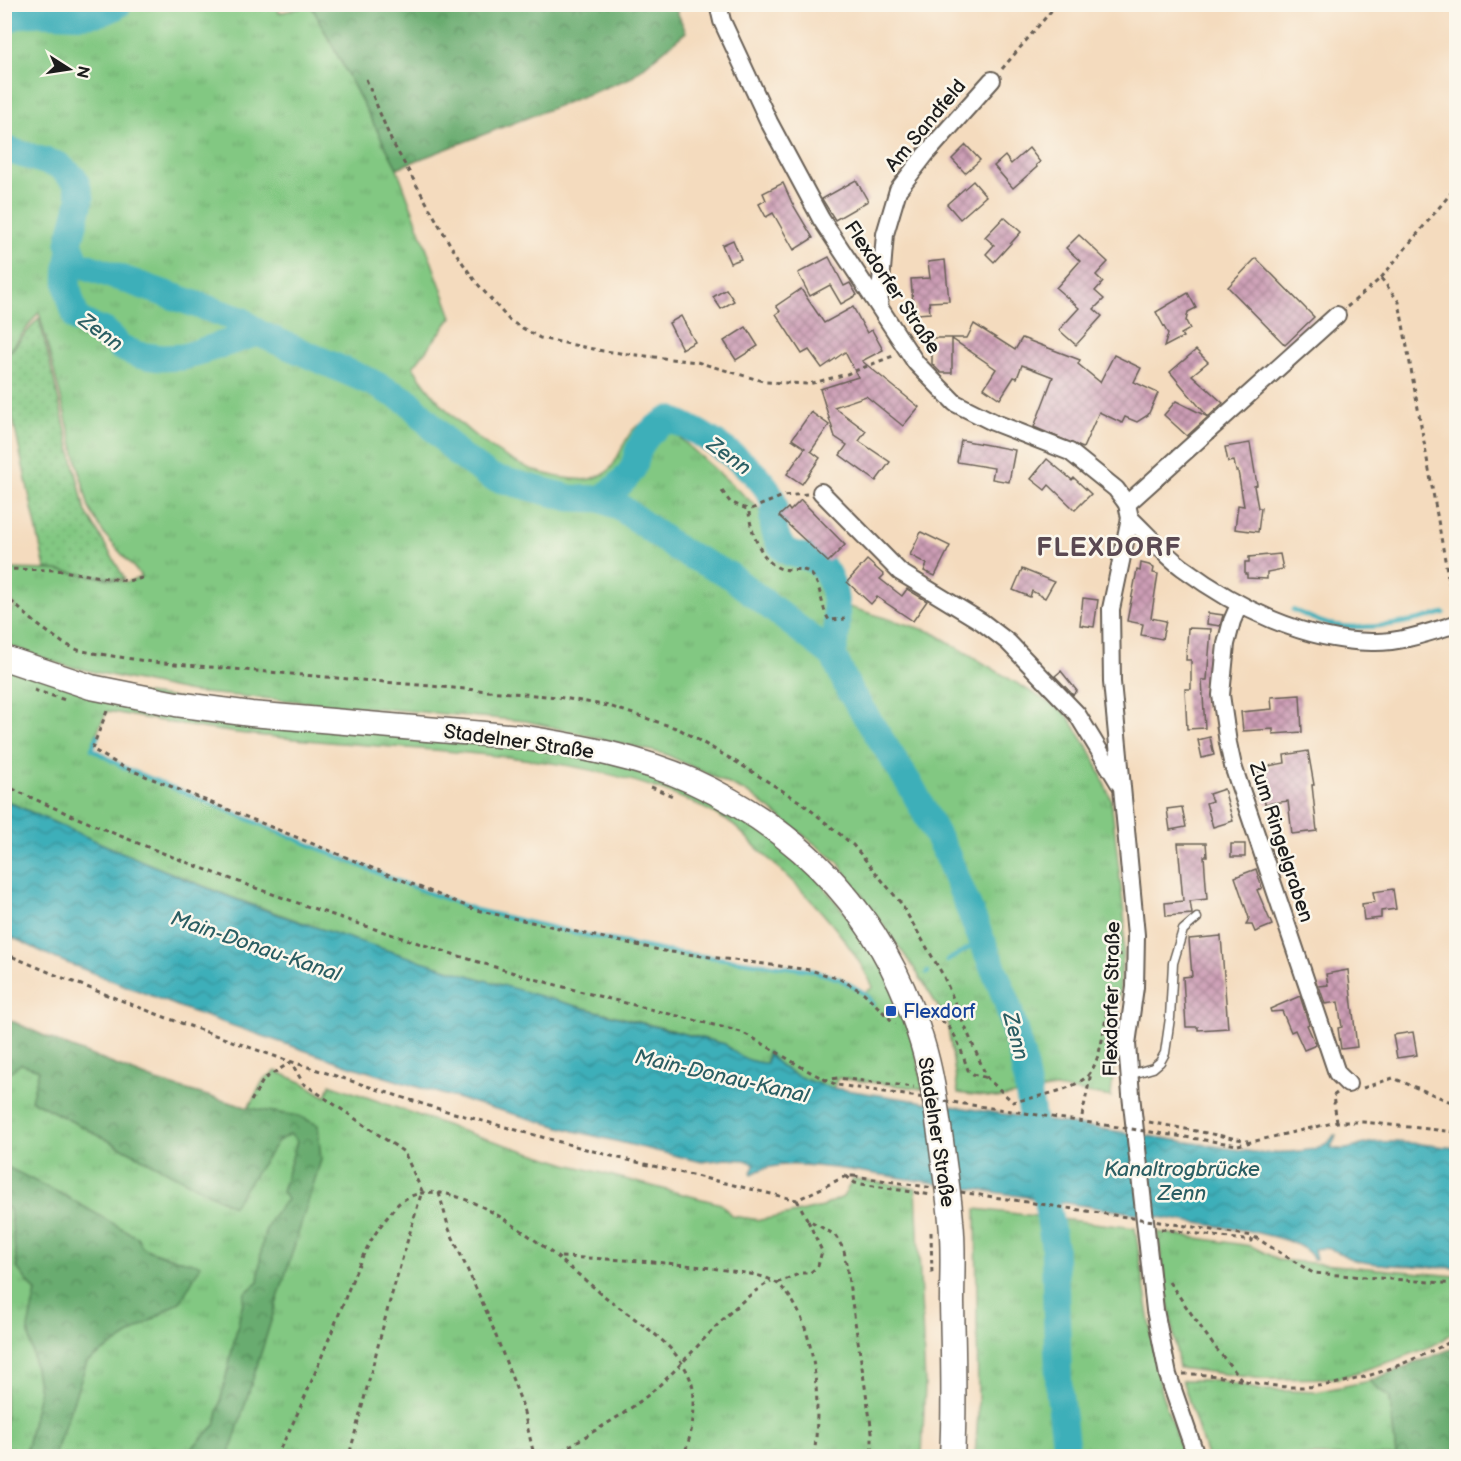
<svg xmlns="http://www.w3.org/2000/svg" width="1461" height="1461" font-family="'Balsamiq Sans',sans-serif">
<defs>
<pattern id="grass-tufts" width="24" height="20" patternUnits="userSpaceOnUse" patternTransform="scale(1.5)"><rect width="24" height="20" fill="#82c882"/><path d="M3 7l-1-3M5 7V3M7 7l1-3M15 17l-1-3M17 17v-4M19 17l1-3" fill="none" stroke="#70ab70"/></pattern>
<pattern id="forest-crowns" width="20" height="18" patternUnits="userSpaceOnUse" patternTransform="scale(1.5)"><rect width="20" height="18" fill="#69ac70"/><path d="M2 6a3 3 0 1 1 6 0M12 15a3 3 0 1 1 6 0" fill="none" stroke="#568b5b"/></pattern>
<pattern id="park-dots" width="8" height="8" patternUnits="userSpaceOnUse" patternTransform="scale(1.5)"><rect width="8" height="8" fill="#82c882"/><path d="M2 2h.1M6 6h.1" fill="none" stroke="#70ab70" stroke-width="1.8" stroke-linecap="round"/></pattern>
<pattern id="water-waves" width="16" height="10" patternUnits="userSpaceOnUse" patternTransform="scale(1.5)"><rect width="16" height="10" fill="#3eafb9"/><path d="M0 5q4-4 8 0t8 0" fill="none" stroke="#338e96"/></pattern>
<pattern id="building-cross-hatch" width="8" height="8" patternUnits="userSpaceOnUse" patternTransform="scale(1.5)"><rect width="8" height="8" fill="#cc9db5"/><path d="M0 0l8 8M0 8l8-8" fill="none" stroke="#a57f92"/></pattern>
</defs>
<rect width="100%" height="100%" fill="#fbf7ec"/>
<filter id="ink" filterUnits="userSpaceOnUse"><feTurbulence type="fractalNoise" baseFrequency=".0167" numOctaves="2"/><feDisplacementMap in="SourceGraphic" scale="12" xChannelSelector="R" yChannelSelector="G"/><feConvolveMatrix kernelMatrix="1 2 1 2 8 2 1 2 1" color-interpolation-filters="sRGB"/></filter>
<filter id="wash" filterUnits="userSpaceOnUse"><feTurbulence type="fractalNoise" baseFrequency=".008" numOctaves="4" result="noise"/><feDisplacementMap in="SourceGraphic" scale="24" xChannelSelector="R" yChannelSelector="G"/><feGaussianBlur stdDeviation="1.35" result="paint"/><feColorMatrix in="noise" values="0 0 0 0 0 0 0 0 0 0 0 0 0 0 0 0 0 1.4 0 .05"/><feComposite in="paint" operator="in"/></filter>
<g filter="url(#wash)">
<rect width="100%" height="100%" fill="#f4dbbe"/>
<g fill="url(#grass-tufts)" stroke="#4f724f" stroke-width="1.5" fill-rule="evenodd">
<path d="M277 4 279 13 311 5 397 168 452 317 413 367C446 418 503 469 565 478 582 480 589 482 605 473 616 467 623 441 632 431 637 424 648 420 655 416L756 506 842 605 932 632 1066 713 1092 754 1111 799 1125 923 1111 1097 1055 1088 997 1098 958 1093 947 1021 914 968 838 862 750 794 665 754 526 721 191 692 66 666 5 644V617L15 606 5 595V569L56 570 127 582 142 577 104 534 89 508 39 312 9 352 5 353V5Z"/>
<path d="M5 658 91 687 601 752 777 829 900 981 924 1089 838 1078 833 1088C809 1082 783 1073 767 1053V1063C750 1063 736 1056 725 1044L538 996 427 964 318 928 231 897 119 852 5 800ZM107 711C156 720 205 730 255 735 318 742 381 746 445 751 540 759 640 770 724 819 737 826 748 839 758 849 802 889 847 933 873 987L864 993 840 979 810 970 664 951 571 932 476 910 402 883 123 767 92 749 97 732Z"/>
<polygon points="5,1018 64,1045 156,1081 248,1108 264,1079 276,1071 303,1083 326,1097 330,1084 462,1131 567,1164 721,1204 732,1216 760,1220 787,1215 822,1207 843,1197 853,1179 916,1188 925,1384 922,1456 5,1456"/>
<polygon points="976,1209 1135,1228 1161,1392 1184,1456 975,1456 978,1414"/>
<polygon points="1157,1232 1251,1246 1279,1260 1456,1276 1456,1331 1432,1346 1395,1360 1339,1378 1263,1379 1179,1368"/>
<polygon points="1182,1380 1215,1380 1261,1390 1316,1392 1369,1381 1390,1398 1396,1456 1207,1456"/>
</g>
<g fill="url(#forest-crowns)" stroke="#426446" stroke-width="1.5">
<polygon points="311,5 674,5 686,32 630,78 397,168"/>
<path d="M5 1018 64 1045 156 1081 249 1108 299 1116 318 1125 321 1160 229 1456H184L215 1425 245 1293 258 1282C262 1247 259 1225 287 1200L282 1191 297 1141 290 1134 278 1141 233 1206 31 1100 39 1070 21 1064 5 1075Z"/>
<path d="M5 1166 67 1197 137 1237C138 1238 141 1245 142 1246 149 1254 188 1261 201 1265L181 1301 87 1362 54 1456H25L39 1392 28 1328 36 1292 17 1268 10 1209 5 1206Z"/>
<polygon points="1456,1347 1456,1456 1396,1456 1390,1398 1369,1381"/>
</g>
<polygon fill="url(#park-dots)" stroke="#4f724f" stroke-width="1.5" points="39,318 85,510 125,579 92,576 45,568 4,378 5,354 9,353"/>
<path fill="url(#water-waves)" stroke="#2d666a" stroke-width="1.5" d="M4 800C79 834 153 867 230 897 276 915 324 930 371 945 488 983 605 1015 725 1044 736 1055 750 1063 767 1063L768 1052C781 1073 810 1082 833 1088L1260 1153C1280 1152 1324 1155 1334 1135H1336L1331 1148C1351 1153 1360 1142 1377 1142 1403 1140 1431 1146 1456 1148V1268C1425 1266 1388 1267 1358 1261 1341 1258 1337 1245 1314 1249L1316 1259H1313C1307 1242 1265 1235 1249 1231L843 1169C815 1166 777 1159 752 1174L751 1172 755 1164 745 1160 726 1159 702 1162 574 1131 424 1089 350 1066 190 1011 57 959 5 934Z"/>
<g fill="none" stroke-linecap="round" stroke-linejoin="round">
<g stroke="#3eafb9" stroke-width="4.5">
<path d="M1293 610C1304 614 1316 621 1328 624 1367 632 1406 623 1444 613"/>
<polyline points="1443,637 1456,633"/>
<polyline points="98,735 92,749 123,767 402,883 476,910 571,932 664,951 810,970 840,979 864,993 873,1004"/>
<polyline points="947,961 982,940"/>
<polyline points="927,973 928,972"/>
</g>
<g stroke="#3eafb9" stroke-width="27">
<path d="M4 23C28 0 88 28 119 4"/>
<polyline points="4,149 58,165 75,179 81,198 69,243 77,263 241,320 258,333 371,382 409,402 459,455 491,477 570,498 601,499 620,507 679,550 729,575 833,655 849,690 912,788 947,855 1006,999 1023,1061 1054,1245 1059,1391 1067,1456"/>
<path d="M71 251C64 280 67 292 77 319L93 327 105 331 120 347 138 355 161 358 183 357 258 333"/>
<path d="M601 499C613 491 624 482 632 470 635 465 636 458 638 452 643 437 656 426 670 419 700 431 766 471 774 504 775 510 772 516 773 522 773 528 777 539 780 544 787 556 800 554 812 559 841 573 839 628 833 655"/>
</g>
</g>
<g id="blocks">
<g fill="url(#building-cross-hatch)">
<polygon points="966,145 980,160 965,173 952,159"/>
<polygon points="1029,148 1040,162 1036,165 1037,167 1013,188 994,166 1005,156 1011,164"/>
<polygon points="856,180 868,201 835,220 822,199"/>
<polygon points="973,181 986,196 960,219 947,204"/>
<polygon points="783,183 792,203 813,238 794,250 773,213 766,217 759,204 766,200 763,193"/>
<polygon points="1004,217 1021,232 994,262 986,254 994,245 985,237"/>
<polygon points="1079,235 1108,262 1096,275 1103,282 1095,291 1104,299 1094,309 1102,316 1076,345 1059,330 1079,308 1056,288 1080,261 1066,248"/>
<polygon points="733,240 741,259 730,263 722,245"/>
<polygon points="829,257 844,286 850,283 857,295 841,304 830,285 810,296 798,273"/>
<polygon points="1256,258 1314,317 1285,345 1228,287"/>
<polygon points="945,260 949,301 929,302 930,313 917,314 916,304 913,304 911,279 930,278 928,262"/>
<polygon points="726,289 734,301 721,309 713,297"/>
<polygon points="801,289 824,323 853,307 867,333 872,330 883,350 862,361 919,407 903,426 866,396 834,407 866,431 859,441 890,462 876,481 840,455 847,445 835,437 820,389 858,377 845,352 822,368 809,350 802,354 776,314 780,311 776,306"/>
<polygon points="1188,293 1196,308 1188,312 1186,321 1190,329 1181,334 1183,337 1164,347 1168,334 1156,312"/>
<polygon points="681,316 695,342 682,349 669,323"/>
<polygon points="974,324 1015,350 1022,338 1080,360 1078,364 1100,382 1114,355 1141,368 1134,382 1158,393 1148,415 1137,422 1125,417 1122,423 1099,412 1083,448 1034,427 1053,377 1022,365 1017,378 1014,377 1000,399 984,388 996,369 952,339 952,373 941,373 932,364 932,338 967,338"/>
<polygon points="746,327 758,346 736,360 724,341"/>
<polygon points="1196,350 1208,362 1192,375 1223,403 1208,417 1170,372"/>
<polygon points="1176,401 1208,417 1187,436 1164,415"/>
<polygon points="811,412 829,425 811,451 820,458 802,484 787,474 805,448 792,439"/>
<polygon points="961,440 1015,450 1009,482 992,479 994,468 957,462"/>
<polygon points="1250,443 1257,485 1254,486 1258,508 1261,508 1258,532 1235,529 1238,505 1244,506 1238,471 1236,471 1234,461 1228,462 1225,447"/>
<polygon points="1047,459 1072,480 1074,478 1091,494 1075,510 1049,485 1045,490 1031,479"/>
<polygon points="801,500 845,545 828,562 779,516 788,508 790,511"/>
<polygon points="921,532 950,546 935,576 924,571 927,564 910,555"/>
<polygon points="1280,554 1283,569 1267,572 1267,579 1247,578 1247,574 1245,574 1245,562 1249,562 1249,557"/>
<polygon points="867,560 884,575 880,579 902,596 907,589 927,601 913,621 877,597 871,604 847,582"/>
<polygon points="1141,563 1149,565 1154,568 1153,573 1158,574 1151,618 1166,621 1162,639 1141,635 1143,624 1127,621 1137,570 1140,571"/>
<polygon points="1022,569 1054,582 1045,598 1032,591 1030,597 1013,590"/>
<polygon points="1083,598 1098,600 1094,627 1080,625"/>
<polygon points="1208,613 1223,615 1220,626 1207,624"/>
<polygon points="1188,628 1211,629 1207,680 1202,680 1205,728 1187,729 1185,689 1191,689 1191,660 1186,660"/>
<polygon points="1061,671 1077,691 1073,695 1055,676"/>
<polygon points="1300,695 1302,732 1273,734 1273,729 1243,731 1241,712 1272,709 1271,697"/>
<polygon points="1210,737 1214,755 1202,758 1198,740"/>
<polygon points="1308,751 1314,785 1312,785 1317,831 1292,834 1288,801 1265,804 1262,780 1260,780 1258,768 1285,763 1284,755"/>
<polygon points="1224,789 1233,821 1213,827 1206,803 1212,801 1209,794"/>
<polygon points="1182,807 1186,827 1170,830 1167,809"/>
<polygon points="1178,843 1206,843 1207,856 1204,856 1207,899 1190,901 1192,914 1166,916 1165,903 1183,901"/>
<rect x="1231" y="844" width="14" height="13"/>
<polygon points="1256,869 1262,888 1257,890 1272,925 1255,932 1252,925 1246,925 1249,918 1235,877"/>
<polygon points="1393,889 1396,909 1381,911 1381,918 1364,920 1362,904 1375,902 1373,892"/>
<polygon points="1221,936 1228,1028 1198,1030 1198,1027 1186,1027 1183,977 1192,976 1189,939"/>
<polygon points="1348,970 1357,1047 1341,1049 1338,1028 1342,1027 1338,1002 1325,1004 1319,986 1328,985 1326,974"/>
<polygon points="1300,996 1309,1024 1307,1025 1316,1045 1304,1050 1295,1030 1291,1032 1282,1011 1271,1012 1270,1009"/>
<polygon points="1413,1032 1417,1055 1397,1058 1393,1035"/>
</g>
</g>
</g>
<g filter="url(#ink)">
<use href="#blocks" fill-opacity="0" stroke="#685f55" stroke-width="1.5"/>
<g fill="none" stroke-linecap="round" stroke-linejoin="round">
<g stroke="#685f55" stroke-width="11">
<polyline id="lane" points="1129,1075 1153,1068 1160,1062 1165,1053 1170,1018 1173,963 1183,930 1197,918"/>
</g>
<g stroke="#685f55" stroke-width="20">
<g id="street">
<polyline points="718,4 722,21 769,122 821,219 916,363 955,403 993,422 1070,452 1116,489 1127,504 1130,518 1111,609 1112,682 1136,935 1135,987 1127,1044 1131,1095 1155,1310 1168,1375 1196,1456"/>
<polyline points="879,306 885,234 898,190 925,155 992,80"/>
<polyline points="821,492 900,572 982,622 1008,642 1077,714 1119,783"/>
<polyline points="1127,504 1337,315"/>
<path d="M1130 518C1147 534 1164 554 1183 568 1237 608 1304 641 1372 642 1400 643 1430 632 1456 624"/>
<polyline points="1239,605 1232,621 1226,644 1221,695 1228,743 1233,766 1337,1073 1348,1084"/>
</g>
</g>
<g stroke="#685f55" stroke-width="27">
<path id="secondary" d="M4 658 91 687 176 704 251 714 520 737C578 746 639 757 692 781 806 833 886 920 922 1042 932 1074 936 1107 941 1141 944 1167 949 1194 951 1221 954 1248 952 1276 952 1303 953 1354 955 1406 952 1456"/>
</g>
<g stroke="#685f55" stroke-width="3" stroke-dasharray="4.5 4.5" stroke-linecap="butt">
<polyline points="1002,69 1057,4"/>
<polyline points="366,79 391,140 451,246 475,281 510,321 540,338 603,351 697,362 766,382 809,384 847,374 893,356"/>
<polyline points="1381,278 1399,302 1454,610"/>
<polyline points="1347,307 1381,278 1456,187"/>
<polyline points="722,491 730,502 749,510"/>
<path d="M807 494 783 496 749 510C749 529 762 564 782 569 791 571 803 567 810 573 822 584 820 606 829 620L845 619"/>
<polyline points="4,569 56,570 127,581 143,578"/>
<path d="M4 595 38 625 63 643 78 650 93 653 152 662 558 697 609 706 679 729 738 763 802 803 853 845 900 902 943 975 987 1078 1013 1102C1034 1097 1081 1090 1092 1070 1103 1050 1106 1016 1109 994 1111 980 1112 965 1121 954"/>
<polyline points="34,690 65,700"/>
<polyline points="107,711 92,749 123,767 476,910 664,951 810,970 840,979 864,993 895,1024"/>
<path d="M4 785C171 863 346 922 521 975 593 996 668 1013 741 1032 774 1048 804 1072 838 1085"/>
<polyline points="651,787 673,796"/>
<polyline points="4,953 58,976 167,1018 277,1057 432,1107 615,1157 797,1200 846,1176 854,1176"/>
<path d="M933 1017C955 1023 961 1051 968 1070L973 1074 987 1078"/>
<polyline points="824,1080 838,1078 914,1087"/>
<polyline points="1363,1088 1393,1078 1456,1104"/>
<polyline points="1337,1093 1333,1096 1337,1122"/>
<polyline points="251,1101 264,1079 291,1062 303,1083 404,1152 422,1191 389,1304 349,1456"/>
<polyline points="1082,1116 1091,1073"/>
<polyline points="1149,1122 1248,1141"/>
<polyline points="1238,1145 1337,1122 1363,1122 1456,1132"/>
<polyline points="846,1176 855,1183 931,1195"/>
<polyline points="439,1193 449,1229 488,1315 522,1404 534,1455"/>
<polyline points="797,1200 807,1219 835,1235 844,1250 872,1432 872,1456"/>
<polyline points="1161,1229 1252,1241 1253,1236 1313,1273 1456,1284"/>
<polyline points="931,1232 932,1276"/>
<path d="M561 1257C616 1259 671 1262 725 1270 739 1272 767 1275 778 1284 818 1318 821 1408 814 1456"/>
<polyline points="1169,1282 1214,1346 1242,1380"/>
<polyline points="777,1283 801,1273 810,1273 818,1266 822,1251 808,1221"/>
<path d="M1183 1374C1219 1373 1253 1385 1289 1387 1348 1389 1405 1365 1456 1339"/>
<path d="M276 1456C300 1413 318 1365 337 1319 352 1282 363 1245 390 1214 393 1210 397 1204 402 1201 458 1162 566 1266 608 1299 636 1321 679 1345 691 1381 698 1401 692 1438 683 1456"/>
<polyline points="531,1456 554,1456"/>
<path d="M554 1456C582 1437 613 1422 639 1402 687 1367 719 1311 771 1281"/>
</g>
<use href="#lane" stroke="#fff" stroke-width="8"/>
<use href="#street" stroke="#fff" stroke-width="16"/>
<use href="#secondary" stroke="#fff" stroke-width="24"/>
<g stroke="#685f55" stroke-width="3" stroke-dasharray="4.5 4.5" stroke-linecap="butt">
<polyline points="838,1085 1238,1145"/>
<polyline points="854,1176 1253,1236"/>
</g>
</g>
</g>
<rect fill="#1a4fb4" stroke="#fbf7ec" stroke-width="2" x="885" y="1005" width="12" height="12" rx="3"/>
<g text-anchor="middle" stroke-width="5" stroke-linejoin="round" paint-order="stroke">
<g font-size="20" fill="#1c1c1c" stroke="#fbf7ec">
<text transform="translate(925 125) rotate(-50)" y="7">Am Sandfeld</text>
<text transform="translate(893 287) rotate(56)" y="7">Flexdorfer Straße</text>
<text transform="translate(519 741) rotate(8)" y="7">Stadelner Straße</text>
<text transform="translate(1282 842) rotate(72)" y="7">Zum Ringelgraben</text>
<text transform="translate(1111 999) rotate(-89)" y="7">Flexdorfer Straße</text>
<text transform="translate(937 1132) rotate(81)" y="7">Stadelner Straße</text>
</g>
<g font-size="20" fill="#164399" stroke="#fbf7ec" text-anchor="start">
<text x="903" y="1018">Flexdorf</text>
</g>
<g font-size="21" font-style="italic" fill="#2b5e63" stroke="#fbf7ec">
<text transform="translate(101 332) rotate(36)" y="7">Zenn</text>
<text transform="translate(729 456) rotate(36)" y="7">Zenn</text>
<text transform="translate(256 946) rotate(19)" y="7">Main-Donau-Kanal</text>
<text transform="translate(1016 1036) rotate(75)" y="7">Zenn</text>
<text transform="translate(722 1076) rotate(13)" y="7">Main-Donau-Kanal</text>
<text x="1182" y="1176">Kanaltrogbrücke<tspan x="1182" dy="24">Zenn</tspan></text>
</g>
<g font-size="26" font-weight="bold" letter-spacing="1.5" fill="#5a4952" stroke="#fbf7ec">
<text x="1109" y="556">FLEXDORF</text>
</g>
</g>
<rect width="1461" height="1461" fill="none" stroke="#fbf7ec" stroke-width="24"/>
<g transform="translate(69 69) rotate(102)" stroke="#fbf7ec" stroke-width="4.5" paint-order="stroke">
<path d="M0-4.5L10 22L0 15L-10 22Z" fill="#1c1c1c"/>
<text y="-9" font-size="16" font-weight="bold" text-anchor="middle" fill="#1c1c1c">N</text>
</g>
</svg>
